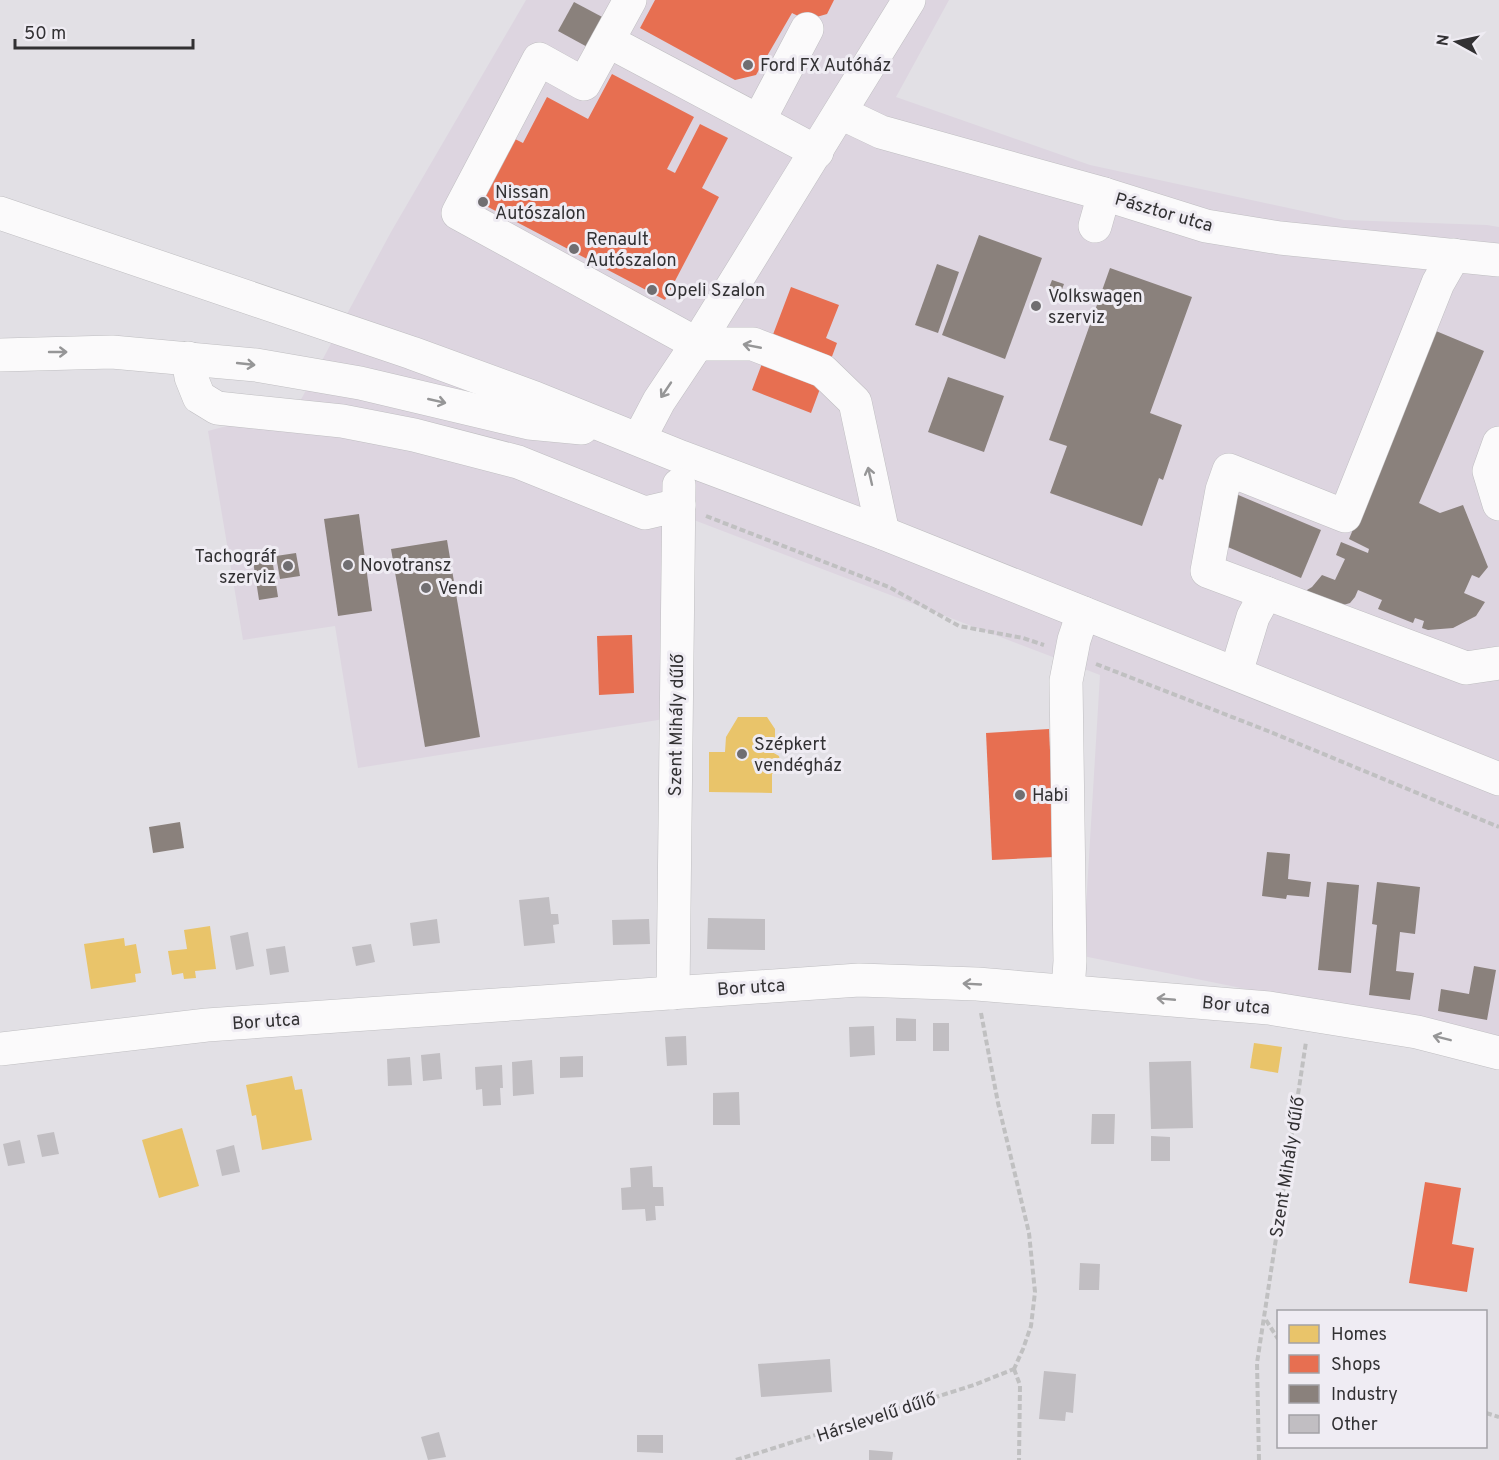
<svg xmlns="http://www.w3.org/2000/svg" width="1499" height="1460" font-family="Overpass,sans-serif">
<rect width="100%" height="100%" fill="#e2e0e5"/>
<polygon fill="#ddd5e0" points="526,0 949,0 896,97 1090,165 1344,220 1487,225 1499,227 1499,1043 1420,1024 1083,956 1100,675 686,517 683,716 358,768 335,626 243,640 208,431 297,407 391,232"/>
<g fill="#e9c46a">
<polygon points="738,717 767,717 775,729 775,742 772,752 779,756 781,766 775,773 772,774 772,793 709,792 709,752 725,752 726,737"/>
<polygon points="210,926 216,969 195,971 196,978 184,979 183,973 172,975 168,951 187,949 184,930"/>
<polygon points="124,938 125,946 136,944 141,973 135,974 136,982 91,989 84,944"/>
<polygon points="1254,1043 1282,1047 1278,1073 1250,1068"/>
<polygon points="292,1076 295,1090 302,1089 312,1140 262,1150 256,1115 252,1116 246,1085"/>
<polygon points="182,1128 199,1186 159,1198 142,1140"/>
</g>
<g fill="#e76f51">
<polygon points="655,0 834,0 827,14 806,20 792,13 756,75 735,80 640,28"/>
<polygon points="612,74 694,117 667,169 675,173 700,124 728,138 702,188 719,197 665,300 471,198 505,134 523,143 547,97 588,119"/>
<polygon points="791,287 839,305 826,338 837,343 811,413 752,390"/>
<polygon points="632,635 634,693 599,695 597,636"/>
<polygon points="1049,729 1055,857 992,860 986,733"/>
<polygon points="1425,1182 1461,1188 1452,1244 1474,1248 1467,1292 1409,1283"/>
</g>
<g fill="#8a817c">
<polygon points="574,2 606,19 591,49 558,31"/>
<polygon points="979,235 1042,258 1005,359 942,335"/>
<polygon points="937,264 959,272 938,333 915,325"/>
<polygon points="1110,268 1192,297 1150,413 1182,425 1163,480 1159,478 1142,526 1050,493 1067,446 1049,440"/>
<polygon points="1052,280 1064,284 1059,297 1047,293"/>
<polygon points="1436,331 1484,351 1419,503 1440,513 1463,505 1488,567 1479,578 1472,575 1464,593 1485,602 1476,616 1453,628 1428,630 1422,628 1424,621 1415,618 1413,623 1378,609 1382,600 1358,590 1355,597 1350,603 1337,607 1310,600 1307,590 1312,587 1322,575 1335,580 1345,559 1336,555 1341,542 1368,553 1369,549 1349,539"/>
<polygon points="948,377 1004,396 984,452 928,432"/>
<polygon points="1236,494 1321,530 1301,578 1216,542"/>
<polygon points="359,514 372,611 338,616 324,519"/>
<polygon points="447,540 480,737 425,747 391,549"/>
<polygon points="296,553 300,576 280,579 276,556"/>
<polygon points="272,558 278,597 259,600 253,561"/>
<polygon points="180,822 184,848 153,853 149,827"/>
<polygon points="1267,852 1290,854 1288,879 1311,882 1309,897 1287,895 1286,899 1262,896"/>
<polygon points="1327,882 1359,885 1351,973 1318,970"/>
<polygon points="1377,882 1420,887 1415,934 1400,932 1396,971 1414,973 1410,1000 1369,995 1377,925 1372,924"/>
<polygon points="1474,966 1496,970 1487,1020 1438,1011 1441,989 1469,994"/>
</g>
<g fill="#c1bec2">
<polygon points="549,897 551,914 558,914 559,924 553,925 555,943 524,946 519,900"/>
<polygon points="708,918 765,919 765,950 707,949"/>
<polygon points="437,919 440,943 413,946 410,923"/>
<polygon points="649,919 650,944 613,945 612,920"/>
<polygon points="248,932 254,966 236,970 230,936"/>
<polygon points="371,944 375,962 356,966 352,947"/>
<polygon points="285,946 289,972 270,975 266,949"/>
<polygon points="896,1018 916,1019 916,1041 896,1041"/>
<rect x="933" y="1023" width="16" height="28"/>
<polygon points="874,1026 875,1055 850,1057 849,1027"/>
<polygon points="686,1036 687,1065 667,1066 665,1037"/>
<polygon points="440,1053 442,1079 423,1081 421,1055"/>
<polygon points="583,1056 583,1077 560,1078 560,1057"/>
<polygon points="410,1057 412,1085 388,1086 387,1059"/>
<polygon points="532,1060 534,1094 513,1096 512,1062"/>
<polygon points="1191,1061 1193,1128 1151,1129 1149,1062"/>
<polygon points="502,1065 503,1088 500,1088 501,1105 483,1106 482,1089 476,1090 475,1067"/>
<polygon points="739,1092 740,1125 713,1125 713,1093"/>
<polygon points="1092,1114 1115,1114 1114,1144 1091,1144"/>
<polygon points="54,1132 59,1154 42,1157 37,1135"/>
<polygon points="1151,1136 1170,1137 1170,1161 1151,1161"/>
<polygon points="20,1140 25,1163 8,1166 3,1144"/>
<polygon points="234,1145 240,1172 222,1176 216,1150"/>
<polygon points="652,1166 653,1187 663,1187 664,1206 655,1206 656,1220 646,1221 645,1209 622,1210 621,1188 631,1187 630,1168"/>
<polygon points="1080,1263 1100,1264 1099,1290 1079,1290"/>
<polygon points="830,1359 832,1392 761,1397 758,1364"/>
<polygon points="1044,1371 1076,1374 1073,1413 1066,1412 1065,1421 1039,1419"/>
<polygon points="439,1432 446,1457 428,1460 421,1437"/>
<polygon points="637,1435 663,1435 663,1453 637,1452"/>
<polygon points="869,1450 893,1452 892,1460 869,1460"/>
</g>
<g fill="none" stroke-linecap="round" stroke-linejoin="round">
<g stroke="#bfbec1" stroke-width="34">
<g id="minor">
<polyline points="630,0 584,84 539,59 458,213 697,344 753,344 823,371 855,402 883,533"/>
<polyline points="608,41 817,152"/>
<polyline points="841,113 881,132 1104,194 1206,226 1280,238 1499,260"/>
<polyline points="759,120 807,29"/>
<polyline points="0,213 412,353 535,398 681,457 883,533 1499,779"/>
<polyline points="1095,226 1104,194"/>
<polyline points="1454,255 1438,283 1345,516 1229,470 1222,490 1207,571 1466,668 1499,663"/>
<polyline points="0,355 112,352 256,365 360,383 529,423 582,428"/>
<polyline points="188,358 191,377 199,397 217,408 342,421 414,435 518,462 645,513 679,505"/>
<polyline points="639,439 659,401 697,344 909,0"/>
<polyline points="1499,443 1489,471 1499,504"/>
<polyline points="1236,673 1253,617 1266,593"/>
<polyline points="1068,991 1070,961 1066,681 1074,640 1083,613"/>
<polyline points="673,993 679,485"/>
<polyline points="0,1049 207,1025 859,980 977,984 1269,1008 1417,1032 1499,1053"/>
</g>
</g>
<g stroke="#c0c0c1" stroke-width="4" stroke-dasharray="6 3" stroke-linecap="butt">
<polyline points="706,516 889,587 959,626 1023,638 1044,645"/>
<polyline points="1096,664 1268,731 1499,827"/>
<polyline points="981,1013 998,1103 1029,1233 1035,1292 1031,1326 1023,1349 1014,1369"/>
<polyline points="1266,1320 1278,1339"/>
<polyline points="1014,1369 1020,1385 1019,1460"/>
<polyline points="1486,1413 1499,1417"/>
<polyline points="736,1460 974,1385 1014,1369"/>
<polyline points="1259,1460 1257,1363 1306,1042"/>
</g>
<use href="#minor" stroke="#fbfafb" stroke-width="33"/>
</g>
<defs><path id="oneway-shaft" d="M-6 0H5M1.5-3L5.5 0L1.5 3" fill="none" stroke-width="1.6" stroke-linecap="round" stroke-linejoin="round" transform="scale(1.5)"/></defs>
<g stroke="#969697">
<use href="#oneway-shaft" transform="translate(752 346) rotate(-169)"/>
<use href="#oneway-shaft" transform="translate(58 352)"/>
<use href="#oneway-shaft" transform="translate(246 364) rotate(6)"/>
<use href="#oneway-shaft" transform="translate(666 390) rotate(124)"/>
<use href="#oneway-shaft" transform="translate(437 401) rotate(13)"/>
<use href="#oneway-shaft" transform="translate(870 476) rotate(-103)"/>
<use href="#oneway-shaft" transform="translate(972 984) rotate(-177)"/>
<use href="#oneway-shaft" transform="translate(1166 999) rotate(-175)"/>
<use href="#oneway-shaft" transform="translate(1442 1038) rotate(-166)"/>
</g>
<g fill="#706e71" stroke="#efecf3" stroke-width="2">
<circle cx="748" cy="65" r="6"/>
<circle cx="483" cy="202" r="6"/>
<circle cx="574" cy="249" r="6"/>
<circle cx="652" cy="290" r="6"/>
<circle cx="1036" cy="306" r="6"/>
<circle cx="348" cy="565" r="6"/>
<circle cx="288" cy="566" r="6"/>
<circle cx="426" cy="588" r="6"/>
<circle cx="742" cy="754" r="6"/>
<circle cx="1020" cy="795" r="6"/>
</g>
<g text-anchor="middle" stroke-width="6" stroke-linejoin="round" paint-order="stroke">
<g font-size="18" fill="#323133" stroke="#efecf3" text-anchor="start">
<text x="760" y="71">Ford FX Autóház</text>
<text x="495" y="198">Nissan<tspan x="495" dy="21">Autószalon</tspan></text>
<text x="586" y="245">Renault<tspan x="586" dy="21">Autószalon</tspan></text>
<text x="664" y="296">Opeli Szalon</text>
<text x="1048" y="302">Volkswagen<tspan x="1048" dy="21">szerviz</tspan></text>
<text x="276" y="562" text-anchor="end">Tachográf<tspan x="276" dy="21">szerviz</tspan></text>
<text x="360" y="571">Novotransz</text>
<text x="438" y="594">Vendi</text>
<text x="754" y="750">Szépkert<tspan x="754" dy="21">vendégház</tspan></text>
<text x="1032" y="801">Habi</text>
</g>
<g font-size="18" fill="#323133" stroke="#efecf3">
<text transform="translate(1164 212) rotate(16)" y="6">Pásztor utca</text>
<text transform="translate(676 725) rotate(-89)" y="6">Szent Mihály dűlő</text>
<text transform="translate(751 987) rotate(-4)" y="6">Bor utca</text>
<text transform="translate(1236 1005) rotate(5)" y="6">Bor utca</text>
<text transform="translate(266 1021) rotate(-4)" y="6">Bor utca</text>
<text transform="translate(1287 1167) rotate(-81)" y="6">Szent Mihály dűlő</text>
<text transform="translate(876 1417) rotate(-18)" y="6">Hárslevelű dűlő</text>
</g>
</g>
<rect x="1277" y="1310" width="210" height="138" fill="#efecf3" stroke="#a3a1a6" stroke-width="1.5"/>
<rect x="1289" y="1325" width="30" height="18" fill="#e9c46a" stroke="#a3a1a6" stroke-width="1.5"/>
<text x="1331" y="1340" font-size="18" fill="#323133">Homes</text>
<rect x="1289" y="1355" width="30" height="18" fill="#e76f51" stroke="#a3a1a6" stroke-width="1.5"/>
<text x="1331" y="1370" font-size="18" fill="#323133">Shops</text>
<rect x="1289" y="1385" width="30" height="18" fill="#8a817c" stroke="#a3a1a6" stroke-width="1.5"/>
<text x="1331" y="1400" font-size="18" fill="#323133">Industry</text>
<rect x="1289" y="1415" width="30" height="18" fill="#c1bec2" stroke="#a3a1a6" stroke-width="1.5"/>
<text x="1331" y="1430" font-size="18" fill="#323133">Other</text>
<g transform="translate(1457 42) rotate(278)" stroke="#efecf3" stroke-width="4.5" paint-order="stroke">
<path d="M0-4.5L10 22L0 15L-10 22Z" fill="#323133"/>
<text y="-9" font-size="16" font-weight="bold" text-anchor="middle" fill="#323133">N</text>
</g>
<path d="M15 39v9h178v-9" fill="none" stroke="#323133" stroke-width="3"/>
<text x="24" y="39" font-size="18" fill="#323133" stroke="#efecf3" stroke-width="4.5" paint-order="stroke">50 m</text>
</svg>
